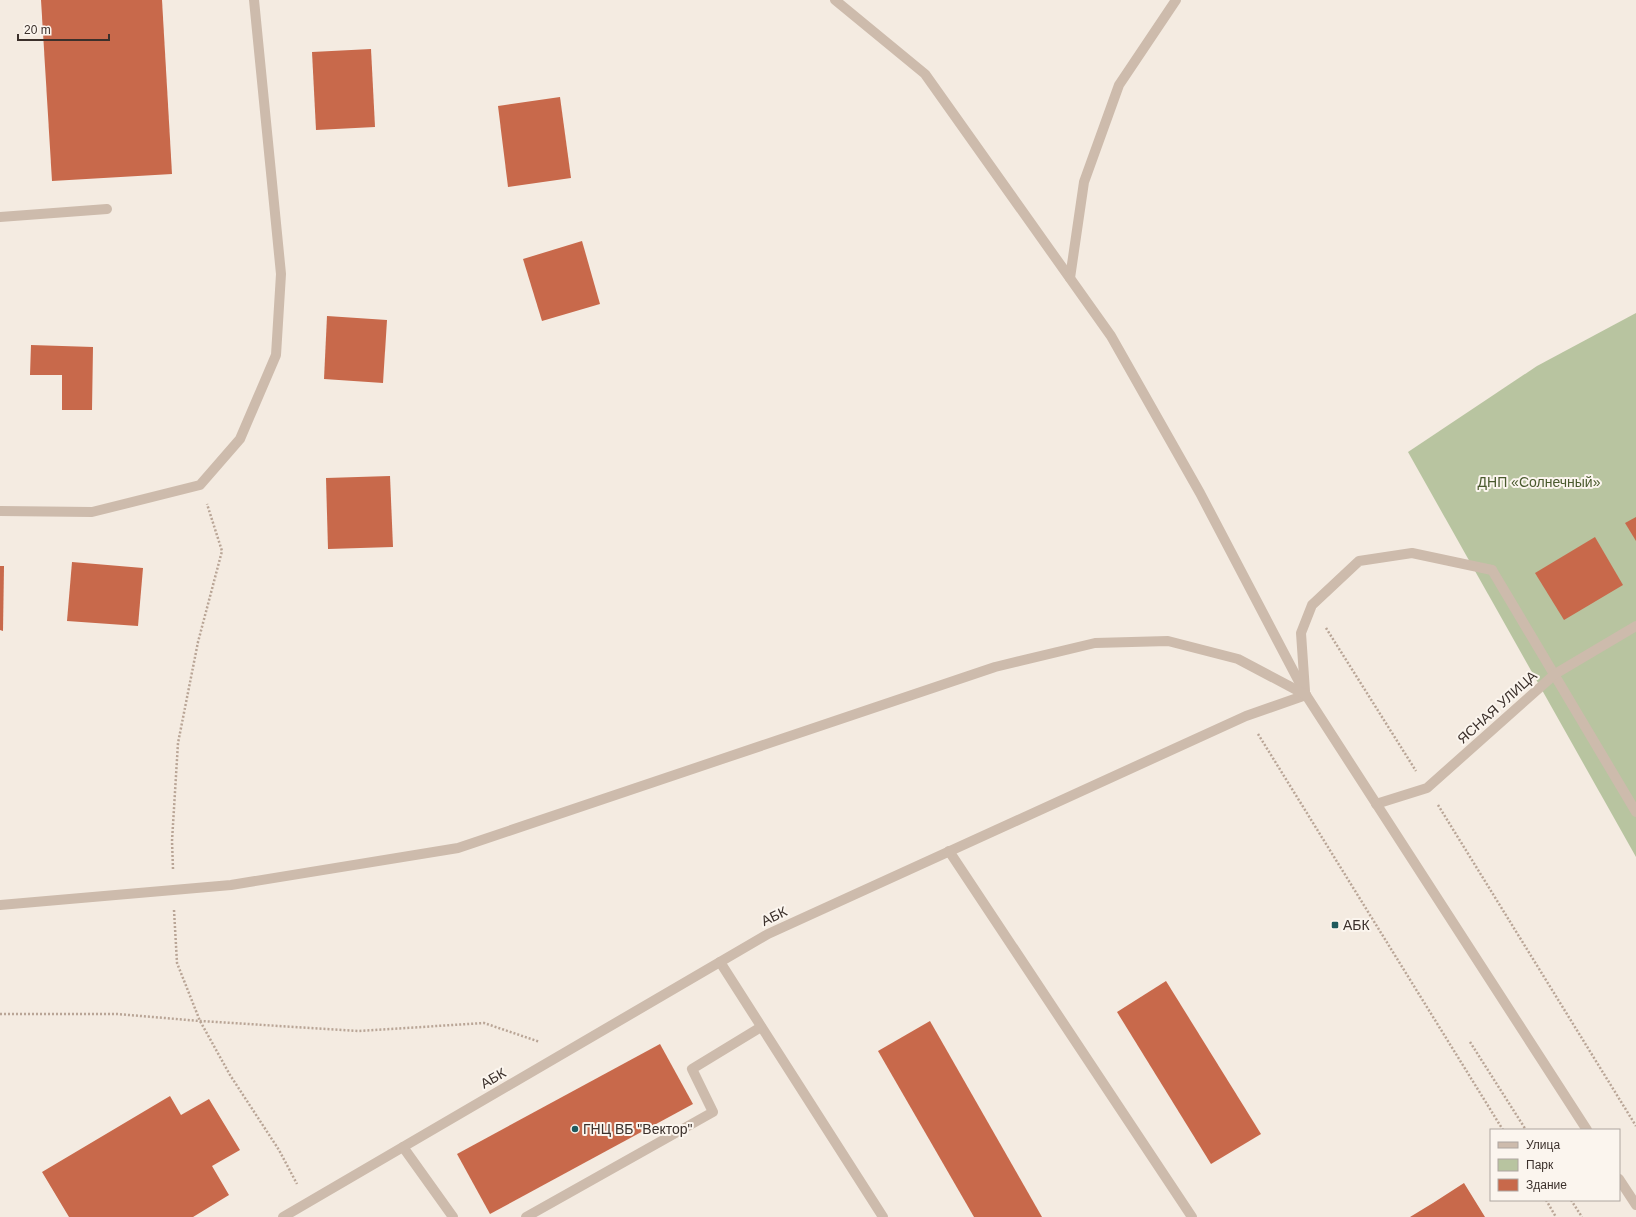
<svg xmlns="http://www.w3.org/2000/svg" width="1636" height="1217" font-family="Arial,sans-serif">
<rect width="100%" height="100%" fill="#f4ebe1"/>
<polygon fill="#b8c4a0" points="1636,313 1636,857 1408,452 1537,366"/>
<g fill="#c8694b">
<polygon points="41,0 162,0 172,174 52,181"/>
<polygon points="371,49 375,127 316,130 312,52"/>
<polygon points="560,97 571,178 508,187 498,106"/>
<polygon points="582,241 600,304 542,321 523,259"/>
<polygon points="327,316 387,320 383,383 324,379"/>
<polygon points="31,345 93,347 92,410 62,410 62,375 30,375"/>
<polygon points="390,476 393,547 328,549 326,478"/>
<polygon points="1636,517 1636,541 1625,523"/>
<polygon points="1595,537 1623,585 1564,620 1535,573"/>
<polygon points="72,562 143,568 138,626 67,621"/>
<polygon points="0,566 4,566 3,631 0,630"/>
<polygon points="1166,981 1261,1134 1211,1164 1117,1012"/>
<polygon points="930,1021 1042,1217 974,1217 878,1051"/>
<polygon points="660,1044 693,1104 490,1214 457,1154"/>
<polygon points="170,1096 181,1115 209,1099 240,1150 212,1166 229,1195 193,1217 69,1217 42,1172"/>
<polygon points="1464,1183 1485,1217 1410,1217 1433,1203"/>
</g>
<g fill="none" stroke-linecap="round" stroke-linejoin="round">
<g stroke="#b9a596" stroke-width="2.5" stroke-dasharray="2 2" stroke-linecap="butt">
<polyline points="1326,628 1416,771"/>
<polyline points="1258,734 1503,1130"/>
<polyline points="1438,805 1636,1126"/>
<polyline points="173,869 172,841 178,743 198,642 222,551 207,504"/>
<polyline points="174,910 177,963 200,1021 230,1075 279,1150 297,1184"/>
<polyline points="0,1014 117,1014 200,1021 359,1031 484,1023 540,1042"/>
<polyline points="1470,1042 1526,1130"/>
<polyline points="1546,1200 1556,1217"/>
<polyline points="1571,1200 1582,1217"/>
</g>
<g stroke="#cdbbac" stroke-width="10">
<polyline points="0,217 107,209"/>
<polyline points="1070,278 1084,182 1119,85 1176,0"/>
<polyline points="0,511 92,512 200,485 240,439 276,355 281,274 254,0"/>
<polyline points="1492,570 1636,812"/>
<polyline points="949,851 1192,1217"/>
<polyline points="720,962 883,1217"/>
<polyline points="403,1147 453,1217"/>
<polyline points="526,1217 713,1112 692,1069 761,1027"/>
</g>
<g stroke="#cdbbac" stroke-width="10">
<polyline points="835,0 925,74 1111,336 1200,493 1306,695"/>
<polyline points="1305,691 1301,633 1312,605 1359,561 1412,553 1492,570"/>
<polyline points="1376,804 1427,788 1555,674 1636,626"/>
<polyline points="283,1217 768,934 1246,716 1306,695"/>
</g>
<g stroke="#cdbbac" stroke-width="10">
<polyline points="0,905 231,885 458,848 995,667 1095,643 1168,641 1238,659 1306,695 1587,1130"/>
<polyline points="1619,1179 1636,1205"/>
</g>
</g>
<g fill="#1f5a5e" stroke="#fbf5ee" stroke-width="1.5">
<rect x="1331" y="921" width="8" height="8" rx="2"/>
<circle cx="575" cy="1129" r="4"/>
</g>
<g text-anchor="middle" stroke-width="4" stroke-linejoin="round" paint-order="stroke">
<g font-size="14" fill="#4a5a2e" stroke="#fbf5ee">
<text x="1539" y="487">ДНП «Солнечный»</text>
</g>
<g font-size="14" fill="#3b302b" stroke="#fbf5ee">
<text transform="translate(1497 707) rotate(-42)" y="5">ЯСНАЯ УЛИЦА</text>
<text transform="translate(774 916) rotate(-25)" y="5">АБК</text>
<text transform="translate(493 1078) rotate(-30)" y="5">АБК</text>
</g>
<g font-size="14" fill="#3b302b" stroke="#fbf5ee" text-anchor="start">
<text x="1343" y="930">АБК</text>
<text x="583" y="1134">ГНЦ ВБ "Вектор"</text>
</g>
</g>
<rect x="1490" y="1129" width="130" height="72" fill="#fbf5ee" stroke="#aea6a0"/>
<rect x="1498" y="1142" width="20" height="6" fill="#cdbbac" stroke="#aea6a0"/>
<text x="1526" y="1149" font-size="12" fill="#3b302b">Улица</text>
<rect x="1498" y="1159" width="20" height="12" fill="#b8c4a0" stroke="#aea6a0"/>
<text x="1526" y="1169" font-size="12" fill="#3b302b">Парк</text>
<rect x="1498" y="1179" width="20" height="12" fill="#c8694b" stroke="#aea6a0"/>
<text x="1526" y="1189" font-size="12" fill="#3b302b">Здание</text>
<path d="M18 34v6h91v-6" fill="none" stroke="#3b302b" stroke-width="2"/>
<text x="24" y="34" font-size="12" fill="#3b302b" stroke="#fbf5ee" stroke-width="3" paint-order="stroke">20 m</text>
</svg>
